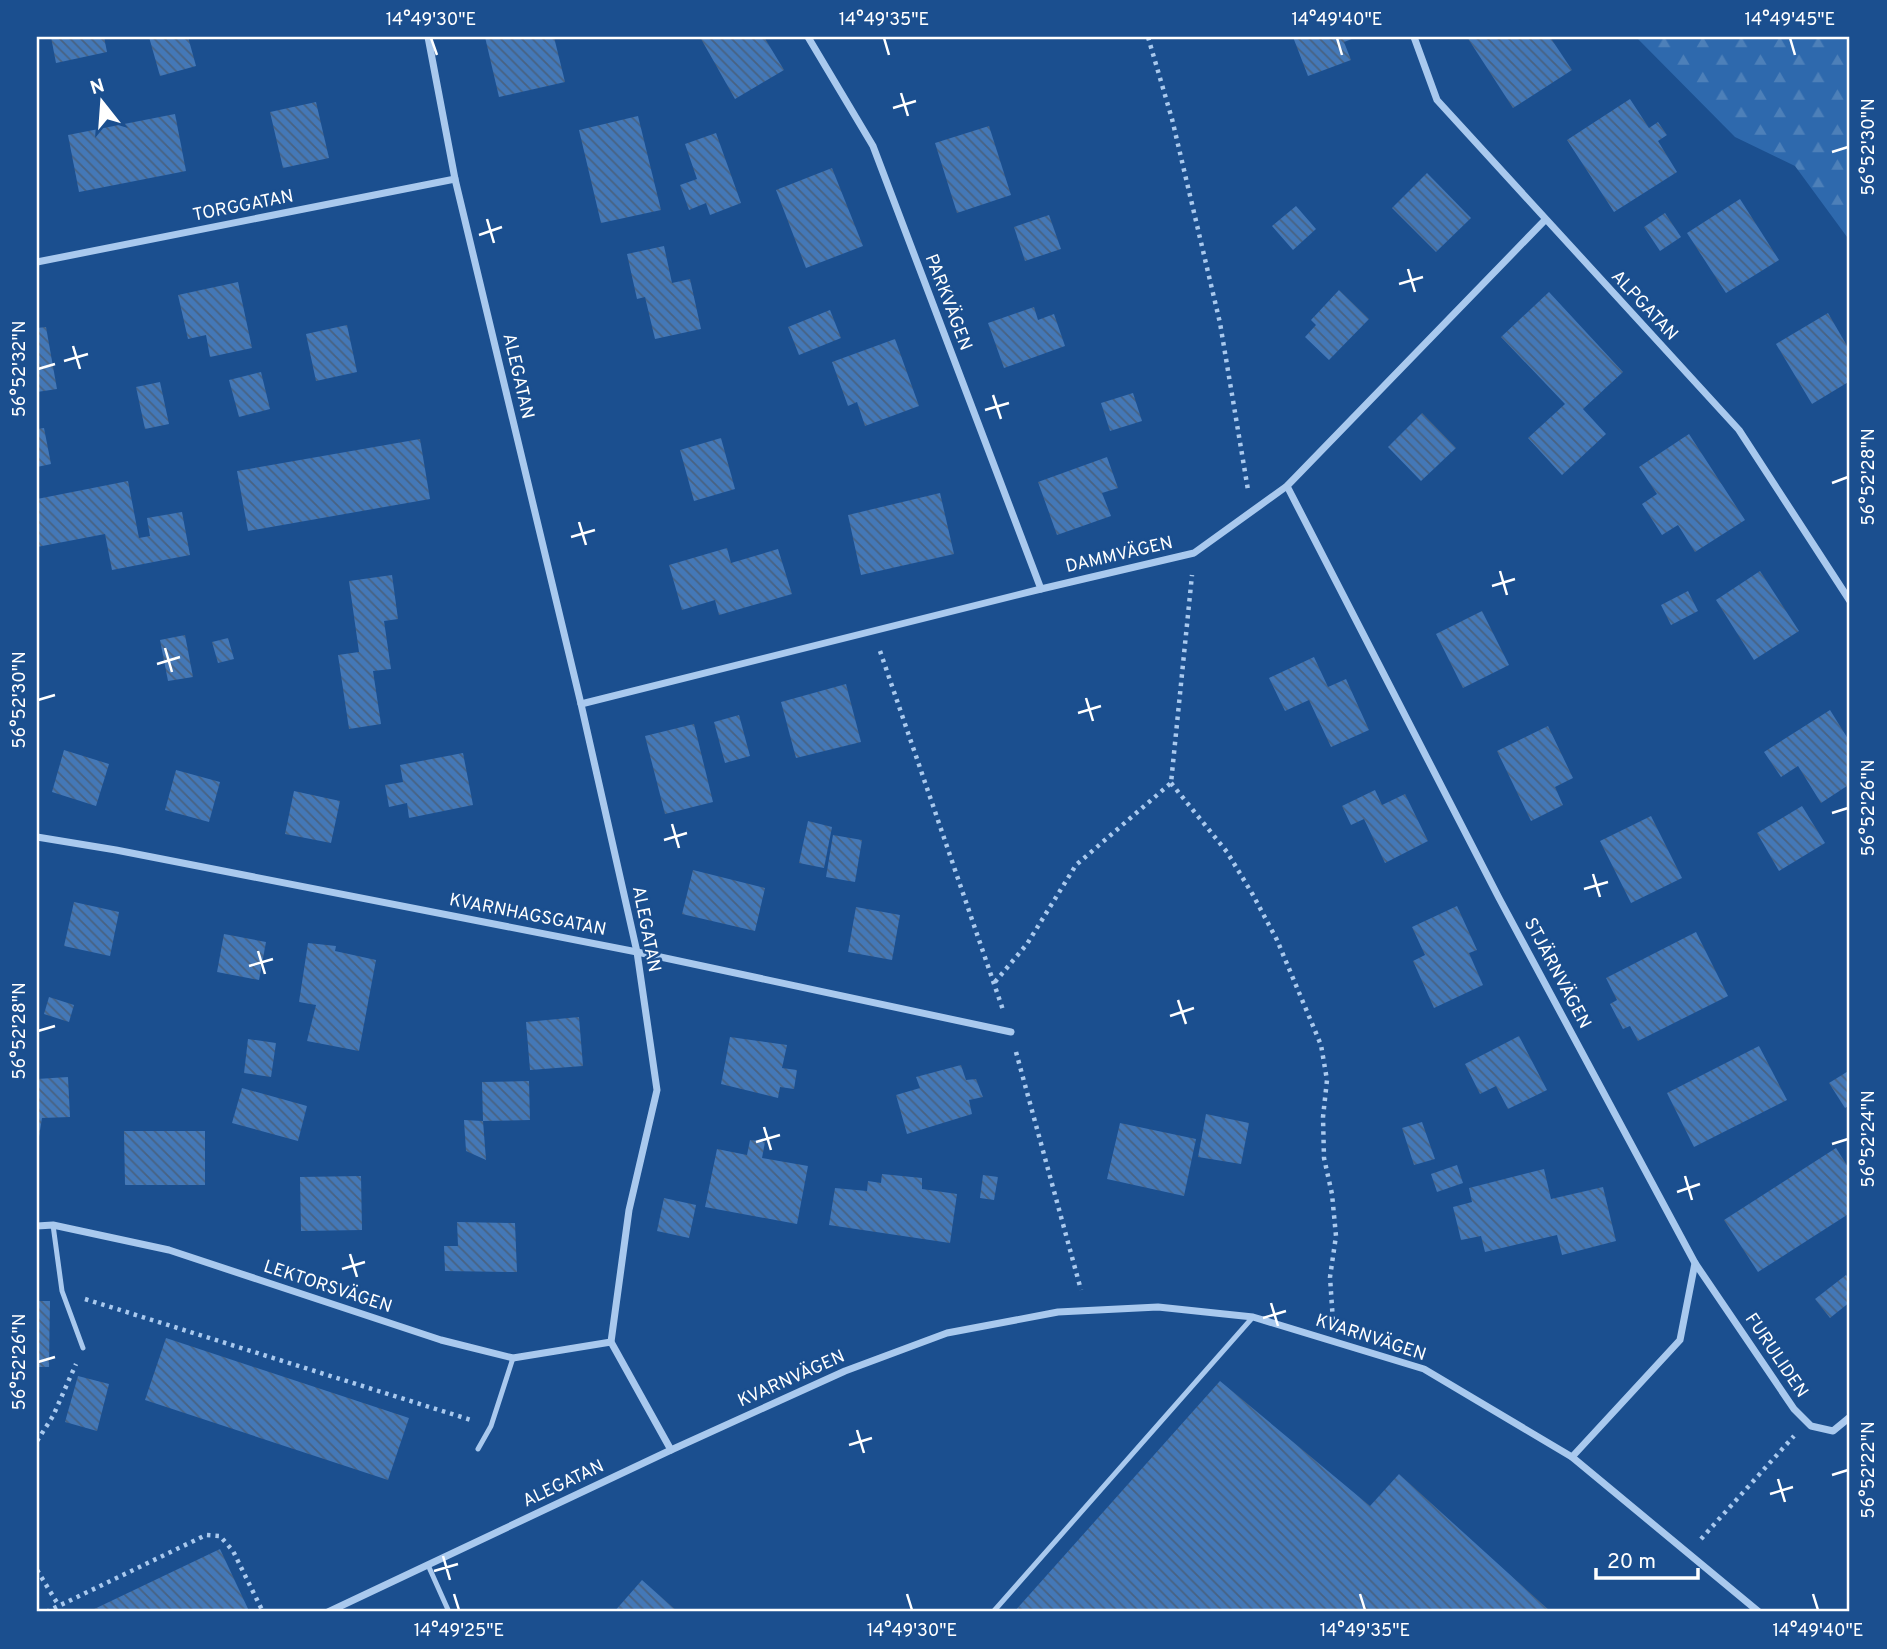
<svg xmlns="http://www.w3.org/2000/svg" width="1887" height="1649" font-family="Overpass,sans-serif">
<defs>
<pattern id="forest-firs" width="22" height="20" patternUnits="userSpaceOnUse" patternTransform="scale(1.75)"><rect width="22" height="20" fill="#2e69ad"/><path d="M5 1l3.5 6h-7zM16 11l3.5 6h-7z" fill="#4d80b9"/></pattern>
<pattern id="building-back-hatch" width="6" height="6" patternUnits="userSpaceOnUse" patternTransform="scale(1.75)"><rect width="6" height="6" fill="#4478b7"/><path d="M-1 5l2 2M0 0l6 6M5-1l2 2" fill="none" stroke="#486282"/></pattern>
</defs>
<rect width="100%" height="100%" fill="#1b4f8f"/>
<polygon fill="url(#forest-firs)" points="1636,37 1850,37 1850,241 1795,166 1735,137"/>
<g fill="url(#building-back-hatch)">
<polygon points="51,37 104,37 107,52 56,63"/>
<polygon points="149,37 188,37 196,66 160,76"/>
<polygon points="485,37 554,37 565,82 499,97"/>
<polygon points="700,37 764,37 784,70 735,99"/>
<polygon points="1293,37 1357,37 1344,42 1351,60 1308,76"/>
<polygon points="1467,37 1550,37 1572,70 1513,108"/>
<polygon points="1630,99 1649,128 1658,122 1667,135 1658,141 1677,172 1614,212 1567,140"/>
<polygon points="316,102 329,158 283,168 270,112"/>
<polygon points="175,114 186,171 79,192 68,135"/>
<polygon points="638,116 661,210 601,223 579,130"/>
<polygon points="989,126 1011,195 957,213 935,143"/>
<polygon points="716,133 741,203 710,215 706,203 689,210 680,185 697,179 685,144"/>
<polygon points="832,168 863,246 806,268 776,190"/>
<polygon points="1427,173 1471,218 1436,252 1392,208"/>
<polygon points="1740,199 1779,260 1726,293 1687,233"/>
<polygon points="1296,206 1316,229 1293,250 1272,226"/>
<polygon points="1665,213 1681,237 1660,251 1644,227"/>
<polygon points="1049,215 1061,249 1025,261 1014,227"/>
<polygon points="664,246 672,283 690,279 701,329 655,339 645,297 637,299 627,254"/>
<polygon points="238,282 252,348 210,357 206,335 188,339 178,295"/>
<polygon points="1339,290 1369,319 1329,360 1305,337 1316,325 1311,320"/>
<polygon points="1549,292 1623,372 1583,409 1606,434 1562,475 1528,438 1565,404 1501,337"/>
<polygon points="1034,307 1038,320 1054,314 1065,346 1004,368 988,323"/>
<polygon points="830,310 841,338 799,355 788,327"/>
<polygon points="1828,313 1850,351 1850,381 1812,404 1776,344"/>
<polygon points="347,325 357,372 316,381 306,334"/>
<polygon points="46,327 57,389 37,392 37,328"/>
<polygon points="895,339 919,406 865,426 857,402 848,406 832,362"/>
<polygon points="261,372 270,409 239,417 229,380"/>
<polygon points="160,382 169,424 145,429 136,387"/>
<polygon points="1133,393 1142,421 1110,431 1101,403"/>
<polygon points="1422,413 1456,448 1421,481 1388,447"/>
<polygon points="44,428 51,464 37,467 37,429"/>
<polygon points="1689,434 1745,520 1695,552 1678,525 1662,535 1642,504 1657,494 1639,467"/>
<polygon points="721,438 735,489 694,501 680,450"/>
<polygon points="420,439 430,499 248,531 237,471"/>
<polygon points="1107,457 1118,488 1102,493 1111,516 1057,535 1038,482"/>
<polygon points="128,481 139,538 150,536 147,518 182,512 190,555 112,570 105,534 37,547 37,499"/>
<polygon points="940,493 954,554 861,575 848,515"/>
<polygon points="727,548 731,563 778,549 792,594 719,615 715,600 682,610 669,565"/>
<polygon points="1760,571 1799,631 1754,660 1716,600"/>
<polygon points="392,575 398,619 384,621 391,669 373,671 381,724 349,729 338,655 359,652 349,581"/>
<polygon points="1688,591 1698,611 1671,625 1661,605"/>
<polygon points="1482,611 1509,665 1463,688 1436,634"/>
<polygon points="185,635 193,677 168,681 160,640"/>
<polygon points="228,638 234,659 218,663 212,642"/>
<polygon points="1314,657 1328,687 1346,679 1369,730 1331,747 1309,700 1285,711 1269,678"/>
<polygon points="846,684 861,742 796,758 781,702"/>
<polygon points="1830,710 1850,742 1850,784 1821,803 1798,766 1781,777 1764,752"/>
<polygon points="739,715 750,756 725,763 714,722"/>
<polygon points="694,724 713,802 665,814 645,736"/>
<polygon points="1548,726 1573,778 1555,787 1563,805 1531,821 1497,751"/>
<polygon points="64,750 109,764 96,806 52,792"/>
<polygon points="463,753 473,805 409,818 407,803 389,807 385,785 403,782 400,765"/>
<polygon points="176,770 220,782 209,822 165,810"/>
<polygon points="1375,790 1382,805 1405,794 1428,841 1385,863 1364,819 1351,825 1342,806"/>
<polygon points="294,791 340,801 331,843 285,834"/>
<polygon points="1802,806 1825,843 1779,871 1757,833"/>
<polygon points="1651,816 1682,878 1631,903 1600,841"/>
<polygon points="808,821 832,827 824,868 799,863"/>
<polygon points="833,835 862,840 855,882 826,877"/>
<polygon points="693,870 765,888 755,931 682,914"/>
<polygon points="74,902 119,912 110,956 64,946"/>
<polygon points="1457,906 1477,950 1469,953 1483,985 1434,1008 1413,961 1425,955 1412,927"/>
<polygon points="856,907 900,915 892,960 848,952"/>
<polygon points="1696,932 1728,996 1638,1041 1630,1026 1623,1029 1610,1004 1617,1000 1606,978"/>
<polygon points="224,934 266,942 259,980 217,972"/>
<polygon points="308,943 336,946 335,951 376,960 359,1051 307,1041 316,1005 299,1002"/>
<polygon points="49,997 74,1005 69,1022 44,1014"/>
<polygon points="579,1017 583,1066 530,1070 526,1022"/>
<polygon points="1519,1036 1547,1090 1508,1109 1496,1086 1480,1094 1465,1064"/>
<polygon points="730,1037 787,1045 782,1068 797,1070 794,1089 780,1087 778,1098 721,1084"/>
<polygon points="248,1039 276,1043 271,1077 244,1073"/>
<polygon points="1759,1046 1787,1100 1694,1147 1667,1093"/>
<polygon points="961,1065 966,1080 976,1079 983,1097 969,1100 972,1114 907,1134 896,1095 920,1088 916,1077"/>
<polygon points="1850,1070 1850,1105 1845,1108 1829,1083"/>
<polygon points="68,1077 70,1117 42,1118 37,1149 37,1079"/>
<polygon points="529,1081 530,1120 483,1121 482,1082"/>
<polygon points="242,1088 307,1106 298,1141 232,1123"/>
<polygon points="1206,1114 1249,1123 1241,1164 1198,1157"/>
<polygon points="464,1120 483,1121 486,1160 466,1151"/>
<polygon points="1422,1122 1435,1159 1414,1165 1402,1128"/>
<polygon points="1120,1123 1196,1139 1184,1196 1107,1179"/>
<polygon points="124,1131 205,1131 205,1185 125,1185"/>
<polygon points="750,1140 765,1142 762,1158 808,1166 797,1224 705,1207 717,1149 747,1155"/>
<polygon points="1836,1148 1850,1170 1850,1213 1758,1272 1724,1220"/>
<polygon points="1457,1165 1463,1183 1437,1192 1431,1174"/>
<polygon points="1544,1169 1551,1199 1603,1187 1616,1241 1562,1255 1557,1235 1485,1252 1481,1236 1461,1240 1453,1207 1472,1202 1469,1188"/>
<polygon points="882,1174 922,1178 922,1189 957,1194 950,1243 829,1225 835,1188 867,1191 868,1181 881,1183"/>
<polygon points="983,1175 998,1177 994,1200 980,1198"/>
<polygon points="361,1176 362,1230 301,1231 300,1177"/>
<polygon points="664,1198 696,1205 689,1238 657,1231"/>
<polygon points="457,1222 515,1223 517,1272 445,1271 444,1246 458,1246"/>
<polygon points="1846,1275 1850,1280 1850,1302 1830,1318 1815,1299"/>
<polygon points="37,1301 50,1301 49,1367 37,1367"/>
<polygon points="166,1338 409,1418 388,1480 145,1400"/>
<polygon points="78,1376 109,1384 97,1431 65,1422"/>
<polygon points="1220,1381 1370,1506 1399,1474 1551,1612 1014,1612"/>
<polygon points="220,1549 249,1611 88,1612"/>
<polygon points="642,1580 678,1612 614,1612"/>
</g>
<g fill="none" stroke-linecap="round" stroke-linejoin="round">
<g stroke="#a9c9ee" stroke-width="4.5" stroke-dasharray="3.5 5" stroke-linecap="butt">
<polyline points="1148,37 1172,119 1220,323 1248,490"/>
<polyline points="880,651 1003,1010"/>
<polyline points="1171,783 1227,852 1253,895 1277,940 1321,1045 1327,1080 1323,1117 1324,1158 1332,1194 1336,1236 1330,1277 1333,1322"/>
<polyline points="995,982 1027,944 1076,865 1171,783 1192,575"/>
<polyline points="1016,1052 1081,1290"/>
<polyline points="85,1299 471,1420"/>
<polyline points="37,1441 53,1416 76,1364"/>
<polyline points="1701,1539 1794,1436"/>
<polyline points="37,1570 59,1606"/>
<polyline points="46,1612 206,1535 220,1536 233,1551 263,1612"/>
</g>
<g stroke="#a9c9ee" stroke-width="5">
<polyline points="53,1225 62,1291 83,1348"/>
<polyline points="478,1449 491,1426 513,1358"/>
<polyline points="428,1565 449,1612"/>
<polyline points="993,1612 1253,1317"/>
</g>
<g stroke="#a9c9ee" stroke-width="7">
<polyline points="428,37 455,179 581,704 637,952 657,1090 629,1210 611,1342 671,1450"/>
<polyline points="808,37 873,146 1041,589"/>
<polyline points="1414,37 1437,100 1739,430 1850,601"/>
<polyline points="37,262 455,179"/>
<polyline points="1287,486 1499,898 1695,1263 1680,1340 1572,1457"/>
<polyline points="581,704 1041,589 1194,553 1287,486 1545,220"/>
<polyline points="37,837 116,850 637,952 1011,1032"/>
<polyline points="37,1226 53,1225 169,1250 441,1340 513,1358 611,1342"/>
<polyline points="1695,1263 1794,1409 1811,1426 1833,1431 1850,1417"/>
<polyline points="328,1612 671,1450 845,1371 947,1333 1058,1312 1158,1307 1253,1317 1424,1369 1572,1457 1759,1612"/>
</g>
</g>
<path fill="none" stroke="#fff" stroke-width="2.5" d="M431 38 437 55M884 38 889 55M1337 38 1342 55M1790 38 1795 55M901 93 908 116M893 108 916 101M1832 152 1848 147M487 219 494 243M479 235 502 227M1408 269 1415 292M1399 284 1423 277M73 346 80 369M64 361 88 354M38 369 55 364M993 395 1001 419M985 410 1009 403M1832 483 1848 477M579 522 586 545M571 537 595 530M1500 571 1507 595M1492 586 1515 579M165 648 172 672M157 664 180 657M1086 698 1093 721M38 700 55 695M1078 713 1101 706M1832 813 1848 808M672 824 679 848M664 840 687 833M1593 874 1600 897M1584 889 1608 882M258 951 265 974M249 966 273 959M1178 1000 1186 1024M1170 1016 1194 1008M38 1031 55 1026M764 1127 771 1150M756 1142 780 1135M1832 1144 1848 1139M1685 1176 1692 1200M1677 1192 1700 1184M350 1254 357 1277M342 1269 365 1262M1271 1303 1278 1326M1263 1318 1286 1311M38 1362 55 1357M857 1430 864 1453M849 1445 872 1438M1832 1475 1848 1470M1778 1479 1785 1502M1770 1494 1793 1487M443 1556 450 1580M434 1571 458 1564M454 1594 459 1610M907 1594 912 1610M1360 1594 1365 1610M1813 1594 1818 1610"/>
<g text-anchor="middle" stroke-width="5" stroke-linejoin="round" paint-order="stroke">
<g font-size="18" fill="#fff" stroke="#1b4f8f">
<text transform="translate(243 205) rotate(-11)" y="6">TORGGATAN</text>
<text transform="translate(949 302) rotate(69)" y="6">PARKVÄGEN</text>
<text transform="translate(1645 305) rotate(47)" y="6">ALPGATAN</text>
<text transform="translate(519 376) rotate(77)" y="6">ALEGATAN</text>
<text transform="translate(1119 554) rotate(-13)" y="6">DAMMVÄGEN</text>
<text transform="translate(528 914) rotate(11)" y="6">KVARNHAGSGATAN</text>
<text transform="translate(647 929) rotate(79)" y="6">ALEGATAN</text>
<text transform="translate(1558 973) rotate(62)" y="6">STJÄRNVÄGEN</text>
<text transform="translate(328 1286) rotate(18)" y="6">LEKTORSVÄGEN</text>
<text transform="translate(1371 1337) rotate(18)" y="6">KVARNVÄGEN</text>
<text transform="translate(1777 1355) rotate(56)" y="6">FURULIDEN</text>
<text transform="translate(791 1378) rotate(-24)" y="6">KVARNVÄGEN</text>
<text transform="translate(563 1483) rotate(-25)" y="6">ALEGATAN</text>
</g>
</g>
<rect width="1887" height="1649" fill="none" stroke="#1b4f8f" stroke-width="77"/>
<g transform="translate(102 102) rotate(343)" stroke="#1b4f8f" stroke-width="5" paint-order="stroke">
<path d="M0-5L12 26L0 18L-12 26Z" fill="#ffffff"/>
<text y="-10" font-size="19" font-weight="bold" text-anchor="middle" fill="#ffffff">N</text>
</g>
<path d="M1596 1568v10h102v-10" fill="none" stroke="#ffffff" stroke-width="3.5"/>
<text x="1607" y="1568" font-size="21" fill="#ffffff" stroke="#1b4f8f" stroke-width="5" paint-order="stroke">20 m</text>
<rect x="38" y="38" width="1810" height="1572" fill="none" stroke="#fff" stroke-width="2.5"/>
<g font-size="18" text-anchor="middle" fill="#fff">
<text x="431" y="25">14°49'30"E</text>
<text x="884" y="25">14°49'35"E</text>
<text x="1337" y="25">14°49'40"E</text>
<text x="1790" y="25">14°49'45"E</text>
<text transform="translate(1868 147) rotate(-90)" y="6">56°52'30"N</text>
<text transform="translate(19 369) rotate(-90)" y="6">56°52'32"N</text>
<text transform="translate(1868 477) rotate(-90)" y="6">56°52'28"N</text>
<text transform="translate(19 700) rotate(-90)" y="6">56°52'30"N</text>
<text transform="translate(1868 808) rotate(-90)" y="6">56°52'26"N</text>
<text transform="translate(19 1031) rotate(-90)" y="6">56°52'28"N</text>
<text transform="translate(1868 1139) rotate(-90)" y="6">56°52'24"N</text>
<text transform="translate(19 1362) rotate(-90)" y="6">56°52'26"N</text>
<text transform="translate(1868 1470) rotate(-90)" y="6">56°52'22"N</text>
<text x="459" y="1636">14°49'25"E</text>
<text x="912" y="1636">14°49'30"E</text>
<text x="1365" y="1636">14°49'35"E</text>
<text x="1818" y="1636">14°49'40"E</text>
</g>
</svg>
